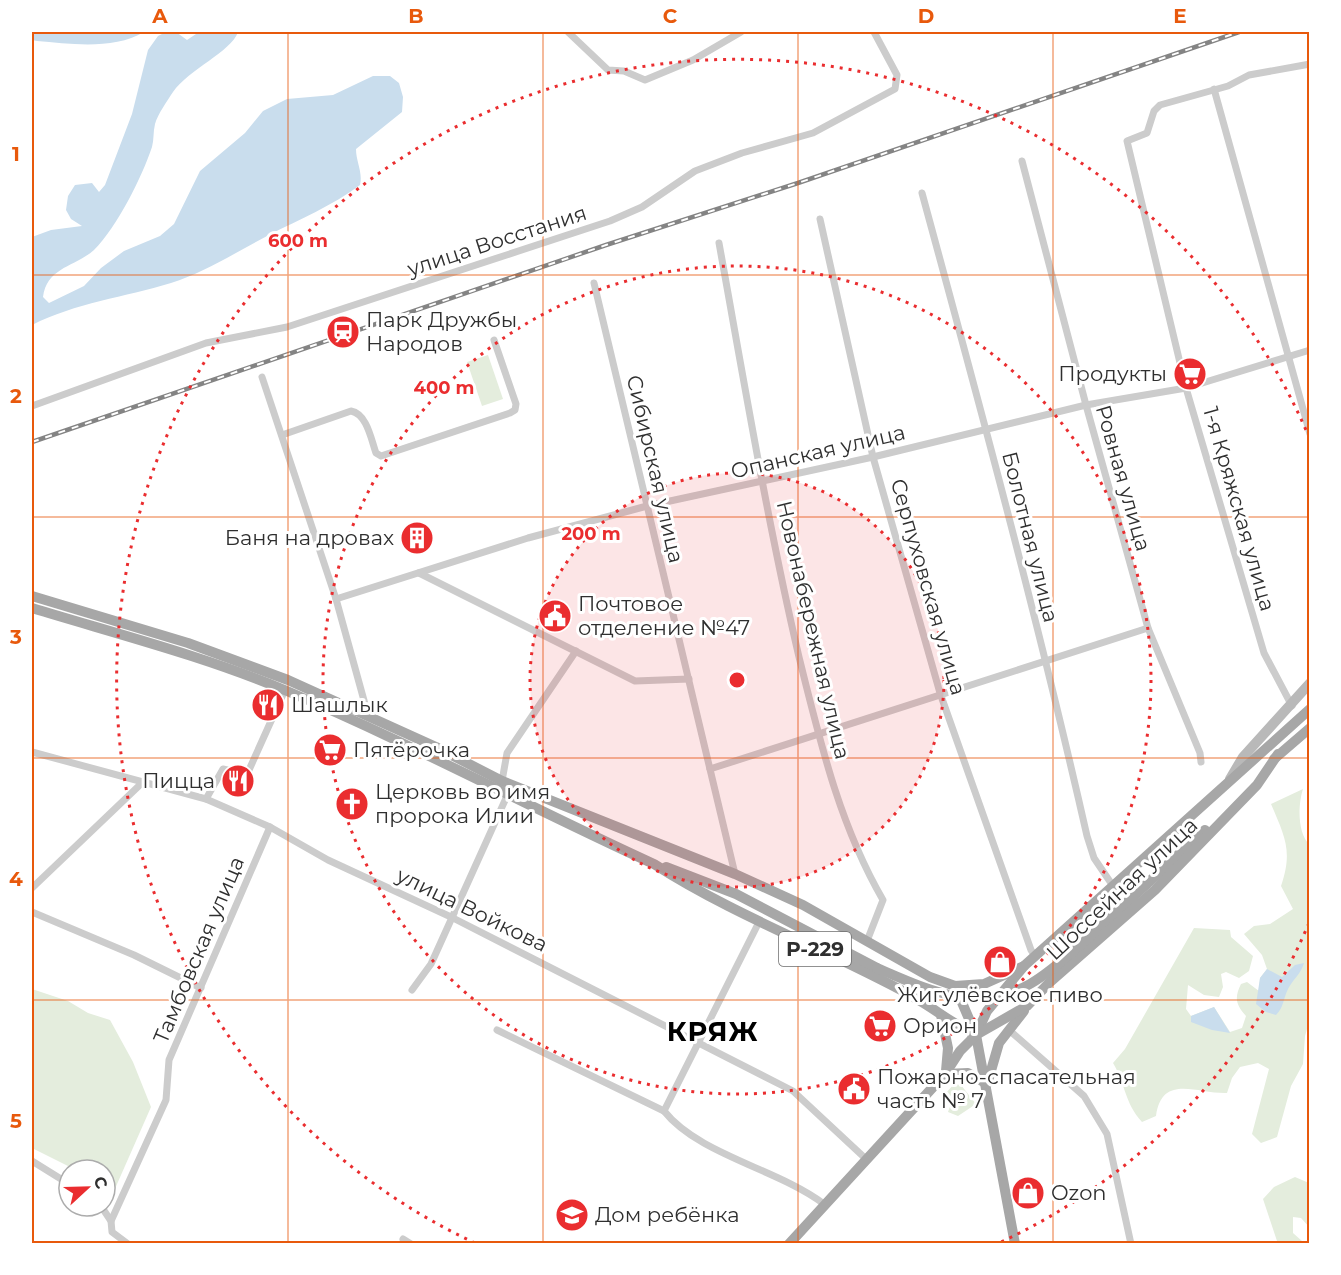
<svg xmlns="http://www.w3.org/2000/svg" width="1341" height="1275" font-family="Montserrat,sans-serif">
<rect width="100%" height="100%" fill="#fff"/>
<g fill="#e4eddd">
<polygon points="488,355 503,399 482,406 467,362"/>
<path d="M1303 789C1298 804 1297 834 1310 845L1309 1022 1305 1036 1303 1064 1291 1086 1277 1137 1261 1143 1252 1134 1269 1069 1258 1063 1240 1067 1232 1078 1227 1093C1197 1094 1162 1073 1156 1116L1142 1122C1124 1102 1126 1085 1113 1063L1125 1049 1194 928 1230 930 1231 937 1253 956 1249 971 1239 978 1226 972 1221 974 1223 987 1219 997 1204 995 1188 985 1186 1009 1191 1016 1214 1007 1230 1032 1242 1028 1246 1016C1236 1005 1234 998 1241 984L1247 982 1259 991 1260 978 1267 969 1262 955 1244 934 1254 926 1270 924 1293 909 1281 886C1293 851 1285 837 1271 804Z"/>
<polygon points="32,989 68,1001 88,1013 110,1020 133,1062 151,1107 110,1200 105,1195 105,1170 76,1170 32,1148"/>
<polygon points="954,1084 961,1085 976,1104 958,1116 948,1112 952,1100 945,1094"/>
<polygon points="1295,1177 1309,1183 1310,1228 1301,1218 1293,1217 1293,1233 1302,1241 1309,1243 1282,1243 1277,1241 1263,1199 1274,1187"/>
</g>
<g fill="#c9dded">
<path d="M32 32H144C114 50 71 44 37 41L32 40Z"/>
<path d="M166 32H176L187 40 199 32H238C231 52 189 69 173 92 167 101 158 114 155 124 153 132 154 140 152 147 142 177 117 227 94 250 75 267 47 267 43 297L49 303 84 286 101 268 124 251 160 236 174 224 200 171 245 133 263 111 287 99 333 95 373 76H390L399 83 403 97 402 112 356 149C356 162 363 172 360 185 332 206 300 219 269 235 236 252 206 272 171 283 125 297 75 303 32 325V237L51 230 82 226 71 219 66 210 68 196 75 185 92 183 99 192 105 185 132 114 148 50 158 36Z"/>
<path d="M1304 963C1301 974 1293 979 1288 989 1283 999 1284 1007 1276 1015L1266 1012 1256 1004 1260 978 1267 969 1282 977 1295 965Z"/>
<polygon points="1214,1007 1230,1033 1212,1030 1191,1022 1191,1016"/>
</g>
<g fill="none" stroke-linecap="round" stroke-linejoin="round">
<g stroke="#ccc" stroke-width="7">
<polyline points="568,32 608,70 624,71 645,80 693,60 741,32"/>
<polyline points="1214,89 1310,434"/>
<polyline points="1022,161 1086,405 1148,628 1200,753 1201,762"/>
<path d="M922 193C980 406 1038 620 1087 836L1094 858 1113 886"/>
<polyline points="820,219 873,457 940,693 1031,950 1035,956"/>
<path d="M719 243C744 381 767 520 799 657 820 741 839 824 883 900L867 941"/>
<polyline points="594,283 735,874"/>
<polyline points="262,377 336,599 368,715"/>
<polyline points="32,406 206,343 287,327 610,221 642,207 695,171 742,153 813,133 895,89 897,75 874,32"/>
<path d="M282 435 351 411C367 414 371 439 376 453L381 456 510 413 515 410 516 404 494 340"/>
<polyline points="419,573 635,681 689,679"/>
<polyline points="336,599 528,538 647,506 873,457 1086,405 1186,388 1310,350"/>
<polyline points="1292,706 1264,653 1186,388 1127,141 1147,133 1154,111 1160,105 1228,86 1249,75 1310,64"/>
<polyline points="32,752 206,799 270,827 328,860 451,917 793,1091 866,1159"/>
<polyline points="710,769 1148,628"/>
<polyline points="502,781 507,753 576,651"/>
<polyline points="206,799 223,769 240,773 249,770 285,690"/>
<polyline points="32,888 144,781"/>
<polyline points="32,912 134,955 201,988"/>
<path d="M759 922 664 1111C699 1155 778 1169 824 1204"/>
<polyline points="412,990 431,964 507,796"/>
<polyline points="497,1030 664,1111"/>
<polyline points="1009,1030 1084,1096 1107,1134 1131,1244"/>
<polyline points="32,1161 69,1184"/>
<polyline points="101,1206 111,1221 112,1232 128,1244"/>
<polyline points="111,1221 166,1100 169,1060 270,827"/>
<polyline points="403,1239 411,1244"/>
</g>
<polyline stroke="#b9b9b9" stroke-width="10" points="1230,779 1243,757 1310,683"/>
<g stroke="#a7a7a7" stroke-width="10">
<polyline points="32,596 188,643 288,680 436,747 502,781 735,874 803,905 930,977 955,986 984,984 1024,966"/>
<path d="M32 608C117 634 204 656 287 691 412 744 531 808 654 864 735 916 826 949 910 995 933 1007 952 1024 976 1035"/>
<polyline points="1274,759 1310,728"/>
<polyline points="666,867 736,894 877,968"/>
<polyline points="1095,932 1205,830"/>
<polyline points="957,991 976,1035 1015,1244"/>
<polyline points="941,1015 948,1048 946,1071"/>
<polyline points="976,1035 987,1011 1024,966 1310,709"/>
<polyline points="945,1074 968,1073 987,1084"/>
<polyline points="988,1081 999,1043 1024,1011"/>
<polyline points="789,1244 945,1074 960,1051 976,1035 1027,1006 1049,983 1155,890 1257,785 1278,754"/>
</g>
<g stroke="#848484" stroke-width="4.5">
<polyline id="rail" points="32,442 606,245 798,183 1239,32"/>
</g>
<use href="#rail" stroke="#fff" stroke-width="2" stroke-dasharray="7" stroke-linecap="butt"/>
<path stroke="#a7a7a7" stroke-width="10" d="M877 968C928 990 977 1014 1030 984 1053 971 1075 949 1095 932"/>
</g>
<path fill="none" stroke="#e8590c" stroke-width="1.5" stroke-opacity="0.55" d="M288 32V1244M543 32V1244M798 32V1244M1053 32V1244M32 275H1310M32 517H1310M32 758H1310M32 1000H1310"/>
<circle cx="737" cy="680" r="207" fill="#ea2d2f" fill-opacity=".12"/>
<g fill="none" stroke="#ea2d2f" stroke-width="3" stroke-dasharray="3 6">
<circle cx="737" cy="680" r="207"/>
<circle cx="737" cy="680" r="414"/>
<path d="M1309 923A621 621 0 0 1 999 1243M475 1243A621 621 0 1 1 1309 437"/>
</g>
<defs>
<g id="station-disc" transform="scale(1.725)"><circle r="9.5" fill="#ea2d2f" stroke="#fff"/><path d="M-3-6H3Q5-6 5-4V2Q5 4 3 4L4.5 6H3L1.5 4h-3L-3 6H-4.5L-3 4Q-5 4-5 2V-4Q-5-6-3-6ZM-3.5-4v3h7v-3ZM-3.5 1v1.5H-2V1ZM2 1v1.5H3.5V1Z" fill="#fff"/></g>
<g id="supermarket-disc" transform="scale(1.725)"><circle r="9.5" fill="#ea2d2f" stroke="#fff"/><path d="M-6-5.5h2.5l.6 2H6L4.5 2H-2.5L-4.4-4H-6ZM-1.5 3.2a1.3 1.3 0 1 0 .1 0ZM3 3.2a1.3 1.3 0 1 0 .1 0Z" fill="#fff"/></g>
<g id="building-disc" transform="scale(1.725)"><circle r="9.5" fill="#ea2d2f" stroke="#fff"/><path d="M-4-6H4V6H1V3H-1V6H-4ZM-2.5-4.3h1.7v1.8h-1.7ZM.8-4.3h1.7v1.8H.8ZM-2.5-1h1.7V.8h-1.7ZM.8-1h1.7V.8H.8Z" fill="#fff"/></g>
<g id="civic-disc" transform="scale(1.725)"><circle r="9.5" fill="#ea2d2f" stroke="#fff"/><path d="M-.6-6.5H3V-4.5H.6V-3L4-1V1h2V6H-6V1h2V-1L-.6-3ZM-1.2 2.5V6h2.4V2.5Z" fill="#fff"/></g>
<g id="restaurant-disc" transform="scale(1.725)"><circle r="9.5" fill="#ea2d2f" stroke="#fff"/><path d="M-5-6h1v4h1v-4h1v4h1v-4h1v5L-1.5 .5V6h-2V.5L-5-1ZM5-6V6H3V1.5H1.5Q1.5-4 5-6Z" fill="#fff"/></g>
<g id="church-disc" transform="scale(1.725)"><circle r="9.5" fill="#ea2d2f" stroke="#fff"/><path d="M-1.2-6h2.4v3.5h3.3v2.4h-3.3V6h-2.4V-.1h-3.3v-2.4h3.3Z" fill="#fff"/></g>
<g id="shop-disc" transform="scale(1.725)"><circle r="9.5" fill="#ea2d2f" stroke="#fff"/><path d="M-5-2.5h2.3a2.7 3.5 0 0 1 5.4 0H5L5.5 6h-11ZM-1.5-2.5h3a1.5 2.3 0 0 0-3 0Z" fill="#fff"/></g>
<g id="school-disc" transform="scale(1.725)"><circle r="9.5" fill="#ea2d2f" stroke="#fff"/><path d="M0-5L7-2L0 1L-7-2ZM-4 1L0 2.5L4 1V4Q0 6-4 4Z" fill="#fff"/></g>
</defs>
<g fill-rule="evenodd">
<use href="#station-disc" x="343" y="332"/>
<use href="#supermarket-disc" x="1190" y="374"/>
<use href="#building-disc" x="417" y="538"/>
<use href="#civic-disc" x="555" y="616"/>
<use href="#restaurant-disc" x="268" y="705"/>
<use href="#supermarket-disc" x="330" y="750"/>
<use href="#restaurant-disc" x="238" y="781"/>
<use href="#church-disc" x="352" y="804"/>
<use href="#shop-disc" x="1000" y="962"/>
<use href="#supermarket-disc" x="880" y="1026"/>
<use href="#civic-disc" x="854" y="1089"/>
<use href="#shop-disc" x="1028" y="1193"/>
<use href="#school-disc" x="572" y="1215"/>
</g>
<g text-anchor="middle" stroke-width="6" stroke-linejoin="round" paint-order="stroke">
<rect fill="#fff" stroke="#6d6d6d" stroke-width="1.5" x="779" y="932" width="72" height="34" rx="4.5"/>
<g font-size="20" font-weight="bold" fill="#2f2f2f">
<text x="815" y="956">Р-229</text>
</g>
<g font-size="21" fill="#2f2f2f" stroke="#fff">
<text transform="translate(497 241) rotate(-18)" y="7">улица Восстания</text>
<text transform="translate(818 452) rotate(-13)" y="7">Опанская улица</text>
<text transform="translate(655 469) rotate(77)" y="7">Сибирская улица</text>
<text transform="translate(1123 478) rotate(74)" y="7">Ровная улица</text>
<text transform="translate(1239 509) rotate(74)" y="7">1-я Кряжская улица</text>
<text transform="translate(1030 537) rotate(76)" y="7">Болотная улица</text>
<text transform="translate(928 587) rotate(74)" y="7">Серпуховская улица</text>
<text transform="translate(813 630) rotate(77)" y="7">Новонабережная улица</text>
<text transform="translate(1122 889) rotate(-43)" y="7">Шоссейная улица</text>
<text transform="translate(472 910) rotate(26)" y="7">улица Войкова</text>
<text transform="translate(199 950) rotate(-67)" y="7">Тамбовская улица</text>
</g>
<g font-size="21" fill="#2f2f2f" stroke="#fff" text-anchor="start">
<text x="366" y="327">Парк Дружбы<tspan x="366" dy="24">Народов</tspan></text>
<text x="1167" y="381" text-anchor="end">Продукты</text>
<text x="394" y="545" text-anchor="end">Баня на дровах</text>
<text x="578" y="611">Почтовое<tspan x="578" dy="24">отделение №47</tspan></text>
<text x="291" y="712">Шашлык</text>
<text x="353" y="757">Пятёрочка</text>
<text x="215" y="788" text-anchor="end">Пицца</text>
<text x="375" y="799">Церковь во имя<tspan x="375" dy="24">пророка Илии</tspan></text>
<text x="1000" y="1002" text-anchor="middle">Жигулёвское пиво</text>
<text x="903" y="1033">Орион</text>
<text x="877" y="1084">Пожарно-спасательная<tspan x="877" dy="24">часть № 7</tspan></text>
<text x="1051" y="1200">Ozon</text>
<text x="595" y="1222">Дом ребёнка</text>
</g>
<g font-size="27" font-weight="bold" letter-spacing="1.5" fill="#000" stroke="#fff">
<text x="713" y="1041">КРЯЖ</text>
</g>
</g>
<circle cx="737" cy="680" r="9" fill="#ea2d2f" stroke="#fff" stroke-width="3"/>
<g font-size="18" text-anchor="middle" font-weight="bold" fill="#ea2d2f" stroke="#fff" stroke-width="6" stroke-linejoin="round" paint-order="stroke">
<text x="298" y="247">600 m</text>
<text x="444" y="394">400 m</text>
<text x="591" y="540">200 m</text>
</g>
<rect width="1341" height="1275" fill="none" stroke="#ffffff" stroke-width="66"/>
<g transform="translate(87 1188) rotate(68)"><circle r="28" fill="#ffffff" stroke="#acacac" stroke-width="1.5"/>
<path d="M0-4.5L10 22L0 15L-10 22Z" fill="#ea2d2f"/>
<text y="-9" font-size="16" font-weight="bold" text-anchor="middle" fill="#2f2f2f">С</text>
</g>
<rect x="33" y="33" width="1275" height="1209" fill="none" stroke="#e8590c" stroke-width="2"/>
<g font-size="20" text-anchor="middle" font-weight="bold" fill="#e8590c">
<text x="160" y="23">A</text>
<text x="416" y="23">B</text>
<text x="670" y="23">C</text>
<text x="926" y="23">D</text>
<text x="1180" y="23">E</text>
<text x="16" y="161">1</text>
<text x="16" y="403">2</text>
<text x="16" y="644">3</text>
<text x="16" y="886">4</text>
<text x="16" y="1128">5</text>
</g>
</svg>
